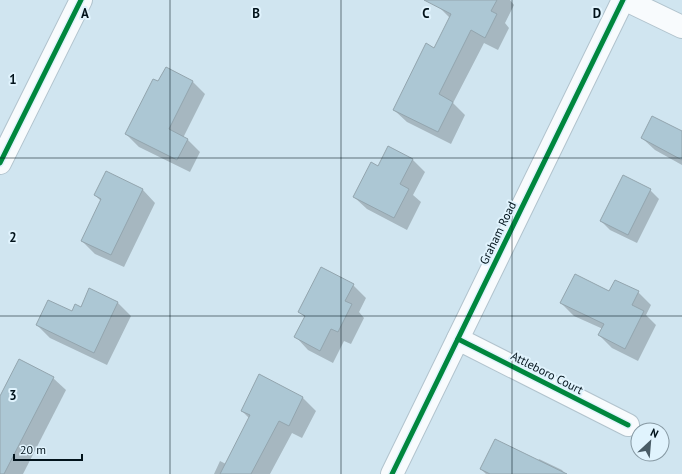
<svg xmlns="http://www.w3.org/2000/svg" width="682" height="474" font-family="'PT Sans',sans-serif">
<rect width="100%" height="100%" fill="#d0e5f0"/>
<g fill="#0003">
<polygon points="443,0 510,0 514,5 505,23 509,28 498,50 484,43 453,103 465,115 451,144 407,122 394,110 435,49 450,18 439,7"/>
<polygon points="193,82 205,94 183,138 187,139 200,152 190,172 139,147 126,134 159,83"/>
<polygon points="682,133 682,165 655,150 642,138"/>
<polygon points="412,159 425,172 413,195 421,202 407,230 367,209 354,197 379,167"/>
<polygon points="106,172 143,190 155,203 124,267 95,254 82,241 101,201 95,195"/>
<polygon points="650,190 659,199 637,243 610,230 601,221"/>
<polygon points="353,285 366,298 359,312 364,318 351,344 344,341 333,363 308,350 296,337 306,318 300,312"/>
<polygon points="90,289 118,303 131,316 107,365 50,338 37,325 81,308"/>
<polygon points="638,292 651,305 646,315 656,325 638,361 612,348 599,335 603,329 574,316 561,303 610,293"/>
<polygon points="260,376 303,398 316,411 302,438 292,433 270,474 214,474 220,461 226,464 249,418 242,411"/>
<polygon points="53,378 66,390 23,474 0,474 0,399"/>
<polygon points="539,459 562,470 565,474 486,474 481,469 538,461"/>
</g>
<g fill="#acc7d4" stroke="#93a5ae">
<polygon points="424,0 497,0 491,11 497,14 485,38 471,30 439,94 453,102 438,132 393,110 426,43 434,48 451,14"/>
<polygon points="166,67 193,81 169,129 188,139 177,160 125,134 153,79 158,81"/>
<polygon points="652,116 682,131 682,160 641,138"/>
<polygon points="388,146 413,159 400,184 409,189 394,218 353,197 371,162 378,166"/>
<polygon points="106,171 143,189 111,255 81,241 101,199 94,195"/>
<polygon points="623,175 651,189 628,235 600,221"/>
<polygon points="321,267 354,284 345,301 352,304 338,332 331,329 320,351 294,337 305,316 298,312"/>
<polygon points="575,274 609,291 615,280 639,291 632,305 644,311 625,349 598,335 604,324 560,303"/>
<polygon points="89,288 118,302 94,353 36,325 48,300 72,311 75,304 81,307"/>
<polygon points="19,359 54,377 4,474 0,474 0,396"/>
<polygon points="259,374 303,397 289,426 279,421 251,474 220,474 250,415 241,411"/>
<polygon points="495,439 567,474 490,474 480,469"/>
</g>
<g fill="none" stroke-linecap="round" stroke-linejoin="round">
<g stroke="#b1c3cd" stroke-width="24">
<g id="minor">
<polyline points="626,0 682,27"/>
<polyline points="0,163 81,0"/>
<polyline points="458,339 628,425"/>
<polyline points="392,474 623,0"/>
</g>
</g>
<use href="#minor" stroke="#f8fbfd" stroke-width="22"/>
<g stroke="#e0f3fd" stroke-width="8">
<g id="cycleway">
<polyline points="0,163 81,0"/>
<polyline points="458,339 628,425"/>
<polyline points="392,474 623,0"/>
</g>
</g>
<use href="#cycleway" stroke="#00873e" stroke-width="5"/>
</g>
<path fill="none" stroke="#02131b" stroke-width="1" stroke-opacity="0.55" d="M170 0V474M341 0V474M512 0V474M0 158H682M0 316H682"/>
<g text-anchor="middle" stroke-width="4" stroke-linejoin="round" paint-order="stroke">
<g font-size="12" fill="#02131b" stroke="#e0f3fd">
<text transform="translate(498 233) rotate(-64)" y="4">Graham Road</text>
<text transform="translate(547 373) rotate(27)" y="4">Attleboro Court</text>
</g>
</g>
<g font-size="13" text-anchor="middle" font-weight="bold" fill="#02131b" stroke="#e0f3fd" stroke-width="4" stroke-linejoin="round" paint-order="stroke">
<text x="85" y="18">A</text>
<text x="256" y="18">B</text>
<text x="426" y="18">C</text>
<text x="597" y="18">D</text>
<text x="13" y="84">1</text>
<text x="13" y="242">2</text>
<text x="13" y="400">3</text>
</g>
<g transform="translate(650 442) rotate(26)"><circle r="19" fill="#e0f3fd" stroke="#8799a3"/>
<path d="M0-3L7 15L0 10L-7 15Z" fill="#4a5c66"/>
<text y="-6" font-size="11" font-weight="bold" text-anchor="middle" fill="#02131b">N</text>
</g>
<path d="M14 454v6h68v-6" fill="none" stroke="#02131b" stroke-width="2"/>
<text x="20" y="454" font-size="12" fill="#02131b" stroke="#e0f3fd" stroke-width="3" paint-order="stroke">20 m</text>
</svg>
